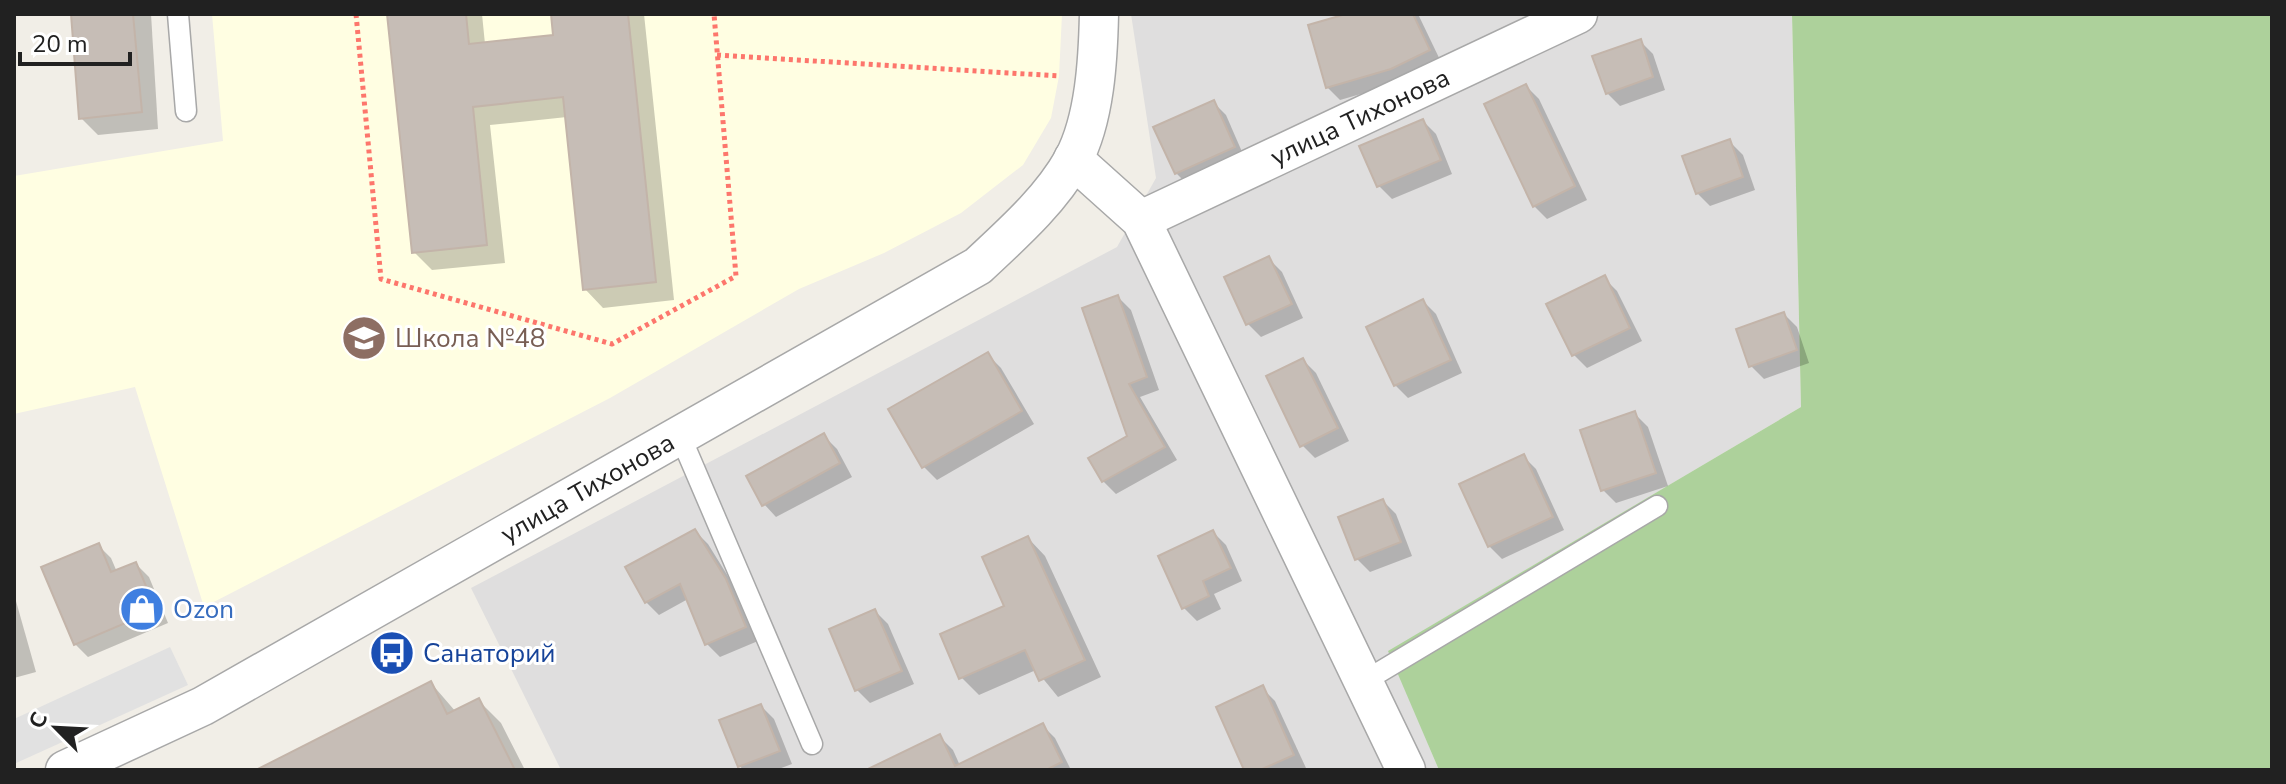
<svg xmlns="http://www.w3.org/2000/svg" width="2286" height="784" font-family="'Nunito Sans',sans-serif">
<rect width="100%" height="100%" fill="#f1eee7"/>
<polygon fill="#dfdede" points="1131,14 1792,14 1801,407 1389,651 1439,770 561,770 471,588 1117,247 1156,178"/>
<polygon fill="#fffee2" points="212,14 1062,14 1059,76 1051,118 1023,165 961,213 884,253 799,289 610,398 204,607 135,387 14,414 14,176 223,141"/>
<polygon fill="#add19b" points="1792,14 2272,14 2272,770 1439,770 1388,651 1801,407"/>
<polygon fill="#e1e1e1" points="170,647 188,685 14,764 14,719"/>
<g fill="#0003">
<polygon points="73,14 151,14 158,129 98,135 81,118"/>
<polygon points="389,14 482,14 485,44 556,37 553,14 644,14 674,300 603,308 585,289 567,117 490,125 505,263 432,270 414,252"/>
<polygon points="1353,14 1418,14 1442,64 1406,81 1340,100 1327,87"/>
<polygon points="1640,41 1653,54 1665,90 1620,106 1607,93"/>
<polygon points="1526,86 1539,99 1587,200 1547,219 1534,206"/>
<polygon points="1213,102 1226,115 1246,161 1189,186 1176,173"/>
<polygon points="1423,121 1436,134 1452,174 1392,199 1379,186"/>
<polygon points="1730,142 1743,155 1755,190 1710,206 1697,193"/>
<polygon points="1269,259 1282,272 1303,318 1261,337 1248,324"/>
<polygon points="1604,278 1617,291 1642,341 1587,368 1574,355"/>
<polygon points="1118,297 1131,310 1159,390 1140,397 1177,460 1116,494 1103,481 1129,437"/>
<polygon points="1423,301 1436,314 1462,373 1408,398 1395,385"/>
<polygon points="1784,314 1797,327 1809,363 1764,379 1751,366"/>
<polygon points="988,355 1001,368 1034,424 937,480 924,467"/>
<polygon points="1303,360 1316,373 1349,441 1315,458 1302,445"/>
<polygon points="1635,414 1648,427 1668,486 1616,503 1603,490 1583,432"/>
<polygon points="824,436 837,449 852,477 776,517 764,504"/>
<polygon points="1523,456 1536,469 1564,530 1502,559 1489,546"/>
<polygon points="1383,501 1396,514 1412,556 1370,572 1357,559"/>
<polygon points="695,531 708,544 739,594 758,641 720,657 707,644 688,599 659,615 646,602"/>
<polygon points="1213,532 1226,545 1242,581 1214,594 1221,609 1197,621 1184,608"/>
<polygon points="1028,538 1045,556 1101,677 1058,697 1036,670 979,695 961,677 1007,607"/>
<polygon points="98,545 111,558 117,572 136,564 149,577 168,623 88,657 75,644"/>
<polygon points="14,594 36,672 14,678"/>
<polygon points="875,611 888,624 914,684 870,703 857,690"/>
<polygon points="431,683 456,712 478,700 501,723 525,770 261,770"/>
<polygon points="1262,688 1275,701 1306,768 1246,770"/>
<polygon points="761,706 774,719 792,764 776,770 743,770 740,766"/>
<polygon points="1042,725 1055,738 1071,770 1002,770"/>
<polygon points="940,737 953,750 962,770 894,770"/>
</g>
<g fill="#c6bdb6" stroke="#c3b4a9" stroke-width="2">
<polygon points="71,14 133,14 142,112 79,119"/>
<polygon points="387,14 466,14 469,44 553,35 551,14 628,14 656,282 583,290 563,97 473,107 487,245 412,253"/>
<polygon points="1346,14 1413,14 1430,50 1391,69 1326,88 1308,25"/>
<polygon points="1641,39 1653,77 1606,94 1592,56"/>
<polygon points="1526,84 1575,186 1533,207 1484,104"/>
<polygon points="1214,100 1235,147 1175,174 1153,127"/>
<polygon points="1423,119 1441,160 1377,187 1359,146"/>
<polygon points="1730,139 1743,177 1696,194 1682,156"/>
<polygon points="1269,256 1292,304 1246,325 1224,277"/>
<polygon points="1605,275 1630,328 1572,356 1546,304"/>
<polygon points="1118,295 1147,377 1129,384 1165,447 1102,482 1088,458 1127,436 1082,308"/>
<polygon points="1423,299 1451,360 1394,386 1366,327"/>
<polygon points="1784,312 1797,350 1749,367 1736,329"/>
<polygon points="988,352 1022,411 922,468 888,409"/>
<polygon points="1303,358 1338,428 1300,447 1266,376"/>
<polygon points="1635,411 1656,473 1601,491 1580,430"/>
<polygon points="824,433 840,463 762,506 746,476"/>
<polygon points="1524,454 1553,517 1488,547 1459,484"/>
<polygon points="1383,499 1401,542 1355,560 1338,517"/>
<polygon points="695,529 726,579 746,627 705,645 680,584 645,603 625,567"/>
<polygon points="1213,530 1231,568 1203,581 1209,596 1182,609 1158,556"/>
<polygon points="1028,536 1085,660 1039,681 1025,650 959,679 940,634 1004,606 982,557"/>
<polygon points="99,543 111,572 136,562 156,610 74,645 41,567"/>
<polygon points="875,609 902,671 855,691 829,629"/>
<polygon points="431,681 447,714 479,698 515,770 256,770"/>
<polygon points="1263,685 1294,755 1260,770 1244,770 1216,707"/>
<polygon points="761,704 780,751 738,767 719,720"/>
<polygon points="1043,723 1062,762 1046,770 866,770 940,734 955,766"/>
</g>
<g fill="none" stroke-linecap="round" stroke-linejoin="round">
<g stroke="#a8a8a8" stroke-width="23">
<g id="lane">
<polyline points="178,14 186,111"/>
<polyline points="679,433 812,744"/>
<polyline points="1363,682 1657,506"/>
</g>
</g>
<g stroke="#a8a8a8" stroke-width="41">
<g id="street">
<polyline points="1073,159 1141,220 1406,770"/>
<path id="s1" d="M1141 220 1578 14"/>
<path id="s2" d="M65 770 203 706 978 266C1011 235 1050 201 1073 160 1095 119 1098 59 1099 14"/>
</g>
</g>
<g stroke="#fd766c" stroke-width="5" stroke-dasharray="4 4" stroke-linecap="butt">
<polyline points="356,14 381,279 612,344 736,276 714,14"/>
<polyline points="717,55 1059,76"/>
</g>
<use href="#lane" stroke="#fff" stroke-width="20"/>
<use href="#street" stroke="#fff" stroke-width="38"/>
</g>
<defs>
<g id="school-disc" transform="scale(2.3)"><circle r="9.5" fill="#8d6e63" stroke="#fff"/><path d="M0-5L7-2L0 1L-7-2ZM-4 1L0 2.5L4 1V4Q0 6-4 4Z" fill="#fff"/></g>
<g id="shop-disc" transform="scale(2.3)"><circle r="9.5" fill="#3f7fe0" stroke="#fff"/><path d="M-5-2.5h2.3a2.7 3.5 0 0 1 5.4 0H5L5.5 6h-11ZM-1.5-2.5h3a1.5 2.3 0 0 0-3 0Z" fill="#fff"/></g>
<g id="bus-disc" transform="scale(2.3)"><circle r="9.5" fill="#1a4fb4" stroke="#fff"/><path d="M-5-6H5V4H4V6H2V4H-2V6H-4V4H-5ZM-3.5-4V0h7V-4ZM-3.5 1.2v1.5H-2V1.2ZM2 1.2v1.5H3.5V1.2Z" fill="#fff"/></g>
</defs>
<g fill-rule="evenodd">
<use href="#school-disc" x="364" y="338"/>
<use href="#shop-disc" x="142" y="609"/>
<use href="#bus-disc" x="392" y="653"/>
</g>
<g text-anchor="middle" stroke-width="6" stroke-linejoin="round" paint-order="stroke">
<g font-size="26" fill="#212121" stroke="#fff">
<text dy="9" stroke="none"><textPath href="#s1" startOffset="242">улица Тихонова</textPath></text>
<text dy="9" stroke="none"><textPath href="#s2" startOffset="594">улица Тихонова</textPath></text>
</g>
<g font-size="26" fill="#785e54" stroke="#fff" text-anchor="start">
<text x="395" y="347">Школа №48</text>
</g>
<g font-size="26" fill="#366cbe" stroke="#fff" text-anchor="start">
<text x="173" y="618">Ozon</text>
</g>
<g font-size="26" fill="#164399" stroke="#fff" text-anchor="start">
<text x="423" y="662">Санаторий</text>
</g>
</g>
<rect width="2286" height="784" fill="none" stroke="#212121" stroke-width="32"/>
<g transform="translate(56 728) rotate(294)" stroke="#ffffff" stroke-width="6" paint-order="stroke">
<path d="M0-6L14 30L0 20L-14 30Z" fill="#212121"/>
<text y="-12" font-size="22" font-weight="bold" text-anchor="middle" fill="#212121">С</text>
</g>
<path d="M20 52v12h110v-12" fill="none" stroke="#212121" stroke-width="4"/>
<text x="32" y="52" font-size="24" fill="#212121" stroke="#ffffff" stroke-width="6" paint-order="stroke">20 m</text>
</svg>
